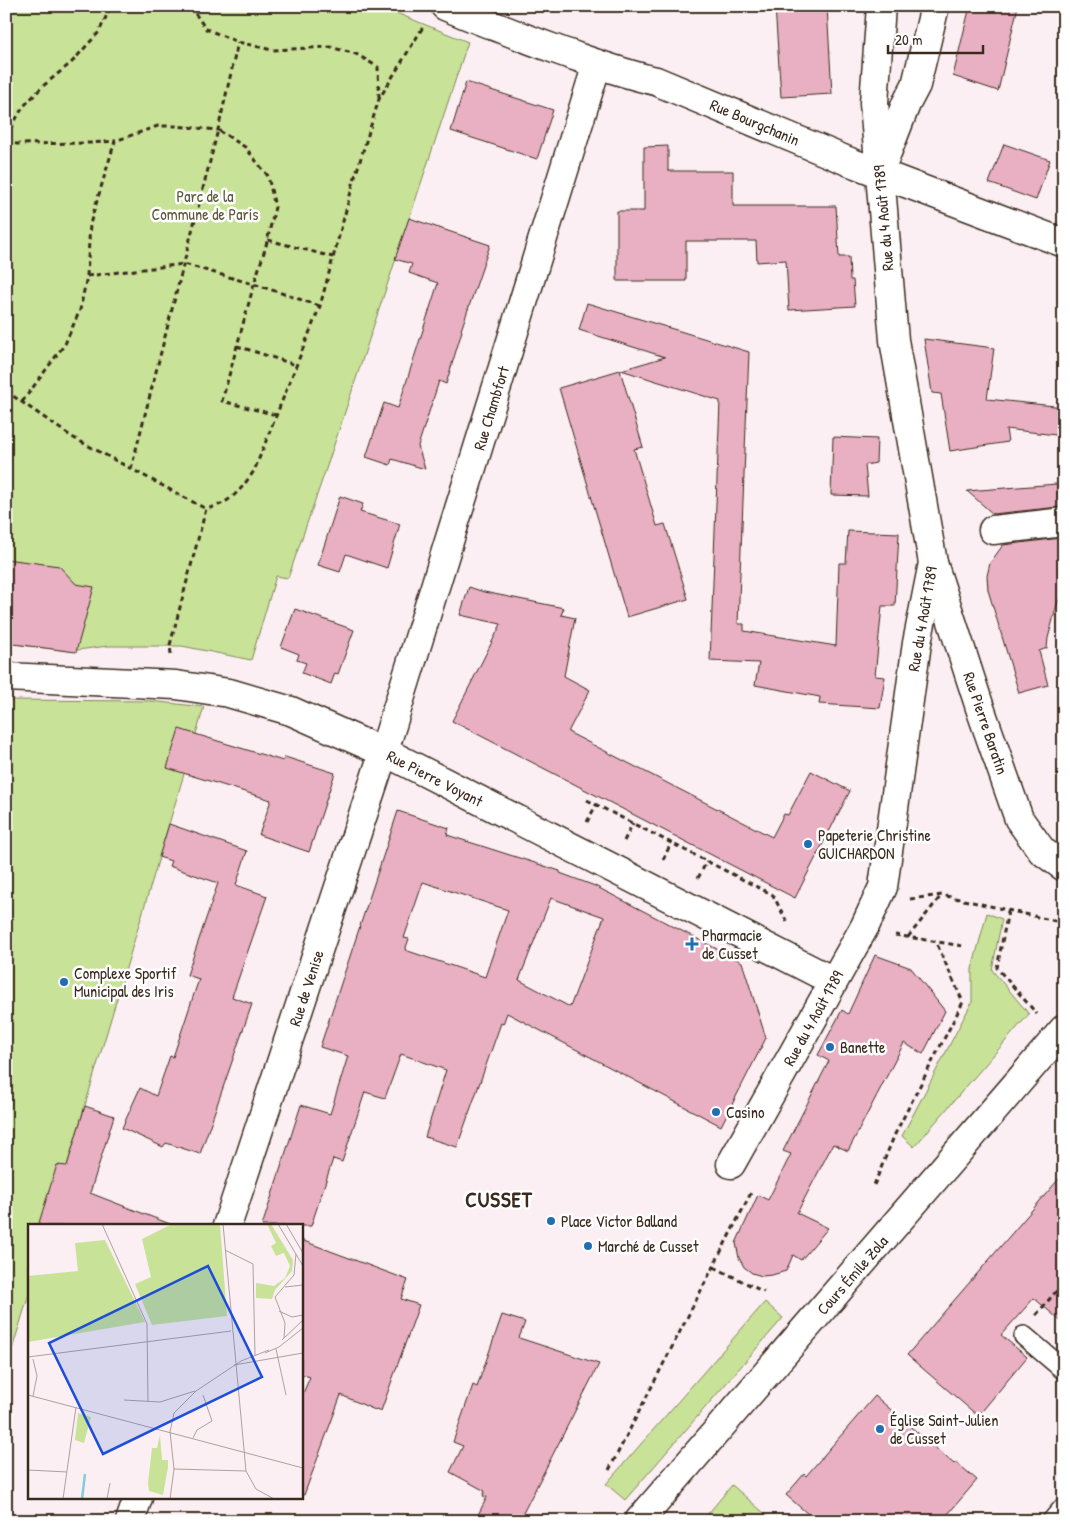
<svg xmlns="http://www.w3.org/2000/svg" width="1070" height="1527" font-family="'Patrick Hand',sans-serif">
<rect width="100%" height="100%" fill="#fbeff3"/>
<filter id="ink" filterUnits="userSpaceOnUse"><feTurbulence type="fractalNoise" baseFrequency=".02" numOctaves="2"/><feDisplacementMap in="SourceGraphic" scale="10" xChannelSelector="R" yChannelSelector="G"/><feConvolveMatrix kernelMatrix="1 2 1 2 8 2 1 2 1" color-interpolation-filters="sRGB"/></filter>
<g filter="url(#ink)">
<g fill="#c8e298" stroke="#82865b">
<polygon points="6,6 379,6 468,42 326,469 288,578 276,576 251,660 182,646 108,646 70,651 6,643"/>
<polygon points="6,700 150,701 204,707 49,1226 29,1226 29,1294 6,1369"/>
<polygon points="987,913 1002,919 992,970 1029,1014 914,1147 902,1136 972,1002 972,969"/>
<polygon points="765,1302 783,1318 625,1500 606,1484"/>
<polygon points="732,1485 773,1521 702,1521"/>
</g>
<g fill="#e9b0c3" stroke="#3b2a1e" fill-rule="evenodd">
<polygon points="775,6 827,6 832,94 781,97"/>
<polygon points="970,6 1018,6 998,91 953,76"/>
<polygon points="466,82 553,110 537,159 451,131"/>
<polygon points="1004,144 1050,160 1036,200 989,183"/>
<polygon points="668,146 668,171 733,171 733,206 836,206 839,257 849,257 850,280 853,280 855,306 789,310 786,260 757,262 756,241 686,241 686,281 617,281 617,211 644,211 644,147"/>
<polygon points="409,218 490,245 461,330 462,331 446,384 439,381 418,446 425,469 392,459 390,465 366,457 384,403 398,408 438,283 409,273 412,264 395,259"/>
<polygon points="587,303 749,352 738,624 744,624 744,631 836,646 839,563 846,563 848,531 899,533 895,606 882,606 875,676 885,677 880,708 819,704 820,697 755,685 759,663 710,661 720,401 621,370 665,357 579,330"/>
<polygon points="924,339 994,348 987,399 1064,407 1064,436 1006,429 1008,442 950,451 941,394 932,393"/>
<polygon points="620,370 643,447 634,449 657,526 665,524 688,599 627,617 559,388"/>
<polygon points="833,437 877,439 876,463 865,465 868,496 831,495"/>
<polygon points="1057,484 1059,507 993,514 967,491"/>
<polygon points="340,496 363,504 360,512 400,524 387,568 346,554 340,572 318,565"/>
<polygon points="1061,538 1064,539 1064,596 1058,601 1048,638 1047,648 1039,651 1048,685 1019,693 988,590 987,576 990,563 1003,545"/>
<polygon points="6,559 59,566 76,584 94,587 76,652 6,643"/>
<polygon points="469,587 484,592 564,608 561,615 575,618 564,676 590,690 568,732 772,837 784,814 788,815 811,771 850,791 795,898 452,721 501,624 460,615"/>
<polygon points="295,609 354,630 338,674 335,673 331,684 302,673 306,663 297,660 299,654 281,647"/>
<polygon points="179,729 283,761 285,757 335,773 309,852 259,835 271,800 167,768"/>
<path d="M398 811 449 828 447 835 560 871V873L595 886 742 962 766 1038 721 1126 507 1013 503 1024 501 1023 457 1147 425 1137 446 1070 401 1054 385 1098 365 1092 342 1162 333 1159 311 1226H262L301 1105 330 1114 348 1056 320 1047ZM423 882 508 910 485 977 405 950 409 939 404 938ZM551 898 604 917 570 1007 519 980Z"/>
<polygon points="169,824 247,851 236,885 267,896 232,997 252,1004 200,1154 166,1143 163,1147 122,1128 140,1088 156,1096 170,1056 173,1057 199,979 187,975 218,883 169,866 171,861 159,857"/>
<polygon points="875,955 911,968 945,1011 923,1054 904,1043 848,1151 833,1144 797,1213 828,1228 801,1260 793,1255 786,1271 772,1275 762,1276 752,1273 744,1267 739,1258 736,1243 758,1195 768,1200 791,1154 783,1151 829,1061 818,1055 842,1010 848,1014"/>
<polygon points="85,1106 114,1116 90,1193 170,1224 169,1226 38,1226 57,1165 67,1166"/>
<polygon points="1064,1173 1064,1324 1034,1298 1001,1335 1027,1357 978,1416 907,1355"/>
<polygon points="301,1240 408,1280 401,1299 419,1305 381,1411 376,1409 375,1410 341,1395 304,1495 301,1494 301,1398 310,1377 301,1374"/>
<polygon points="502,1315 525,1322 519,1338 599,1364 519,1521 475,1521 487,1497 483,1496 485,1491 450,1472 463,1446 453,1442 473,1385 477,1387"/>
<polygon points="875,1396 954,1464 956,1462 977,1480 942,1521 816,1521 786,1495 804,1474 806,1476"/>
</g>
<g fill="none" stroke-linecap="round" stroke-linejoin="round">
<g stroke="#3b2a1e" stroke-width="22">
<g id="service">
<polyline points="1024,1336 1064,1370"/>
<polyline points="1052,1521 1064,1507"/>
</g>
</g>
<g stroke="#3b2a1e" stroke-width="31">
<g id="minor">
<path d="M445 6C483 22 522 37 560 51 592 62 623 74 656 81L850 162 1064 243"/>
<polyline points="879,173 906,104 916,85 935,6"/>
<polyline points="993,530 1064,522"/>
<polyline points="6,677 176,685 229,693 291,711 397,758 833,981"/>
<polyline points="731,1164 865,926 883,887 917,643 933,563"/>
<polyline points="227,1226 384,751 597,64"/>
<polyline points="130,1521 138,1498"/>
</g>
</g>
<g stroke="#3b2a1e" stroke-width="31">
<g id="primary">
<polyline points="881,6 874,103 894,340 933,563 980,708 1019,819 1042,851 1064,867"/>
<polyline points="639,1521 1064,1029"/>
</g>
</g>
<g stroke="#3b2a1e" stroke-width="3" stroke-dasharray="5 4" stroke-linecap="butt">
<polyline points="190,6 206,29 238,42 272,50 330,47 356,54 378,67 379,98"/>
<polyline points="6,136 23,107 43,86 72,62 99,32 111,6"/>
<polyline points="6,142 17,144 91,143 115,141"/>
<polyline points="268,240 333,257"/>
<polyline points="87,276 184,264 260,286 320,306"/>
<polyline points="237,346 296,365"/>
<polyline points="6,391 72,437 206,509"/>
<polyline points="22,402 65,344 80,310 87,276 90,224 115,141 158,126 176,126 218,130 238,42"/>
<polyline points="131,469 218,130 245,147 268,176 275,207 266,246 254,284 222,401 276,415"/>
<path d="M171 654 170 645 206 509C231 503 239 492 254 471L320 306 355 177 379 99 423 27"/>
<polyline points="587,800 773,895 787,922"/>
<polyline points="587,822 596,805"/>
<polyline points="624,841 633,823"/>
<polyline points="663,860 671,843"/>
<polyline points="698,878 707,861"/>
<polyline points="910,899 942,895 1064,923"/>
<polyline points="1008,911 997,968 1037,1014"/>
<polyline points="895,935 963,946"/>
<polyline points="908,937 941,896"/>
<polyline points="874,1185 895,1134 963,1002 936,942"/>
<polyline points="714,1267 764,1292"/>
<polyline points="1036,1315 1064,1282"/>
<polyline points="609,1470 752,1191"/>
</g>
<use href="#service" stroke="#fff" stroke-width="19"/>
<use href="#minor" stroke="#fff" stroke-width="28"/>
<use href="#primary" stroke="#fff" stroke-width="28"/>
</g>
</g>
<g fill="#1f6fb2" stroke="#fff" stroke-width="2">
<circle cx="808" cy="844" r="5"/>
<path d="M689.5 936.5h5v5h5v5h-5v5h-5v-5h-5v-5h5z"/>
<circle cx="64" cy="982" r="5"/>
<circle cx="830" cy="1047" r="5"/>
<circle cx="716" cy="1112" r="5"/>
<circle cx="551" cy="1221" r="5"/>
<circle cx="588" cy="1246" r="5"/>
<circle cx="880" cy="1429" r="5"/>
</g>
<g text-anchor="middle" stroke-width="5" stroke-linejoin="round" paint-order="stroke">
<g font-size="16" fill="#3b2a1e" stroke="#fff">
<text transform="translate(755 122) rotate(23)" y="6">Rue Bourgchanin</text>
<text transform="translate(883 218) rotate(-95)" y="6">Rue du 4 Août 1789</text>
<text transform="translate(491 408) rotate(-73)" y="6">Rue Chambfort</text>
<text transform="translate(922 619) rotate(-80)" y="6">Rue du 4 Août 1789</text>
<text transform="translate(986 723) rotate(71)" y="6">Rue Pierre Baratin</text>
<text transform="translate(435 778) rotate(27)" y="6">Rue Pierre Voyant</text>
<text transform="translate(306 988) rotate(-72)" y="6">Rue de Venise</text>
<text transform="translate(813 1018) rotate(-61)" y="6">Rue du 4 Août 1789</text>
<text transform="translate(852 1275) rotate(-49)" y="6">Cours Émile Zola</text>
</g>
<g font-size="16" fill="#5e583c" stroke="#fff">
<text x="205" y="202">Parc de la<tspan x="205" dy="18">Commune de Paris</tspan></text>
</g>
<g font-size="16" fill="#3b2a1e" stroke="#fff" text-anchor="start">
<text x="818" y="841">Papeterie Christine<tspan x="818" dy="18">GUICHARDON</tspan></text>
<text x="702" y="941">Pharmacie<tspan x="702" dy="18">de Cusset</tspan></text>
<text x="74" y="979">Complexe Sportif<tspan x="74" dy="18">Municipal des Iris</tspan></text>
<text x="840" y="1053">Banette</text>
<text x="726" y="1118">Casino</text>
<text x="561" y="1227">Place Victor Balland</text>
<text x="598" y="1252">Marché de Cusset</text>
<text x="890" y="1426">Église Saint-Julien<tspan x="890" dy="18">de Cusset</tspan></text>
</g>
<g font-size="21" font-weight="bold" letter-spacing="1" fill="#3b2a1e" stroke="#fff">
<text x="499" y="1207">CUSSET</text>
</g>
</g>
<g transform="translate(28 1224)">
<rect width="275" height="275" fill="#fbeff3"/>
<path d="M144 0H192L199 92 124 101 107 60 123 53 114 15ZM239 0H243L265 36 264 47 247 66 244 75 228 74V59L246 62 257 54 262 42 256 29 248 32 243 22 248 19ZM77 16 117 98 0 118V52L50 47 47 19ZM50 189 63 193 56 219 47 216ZM132 211 134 236H140V243L135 271 121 267 120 259 124 224H129Z" fill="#c8e298"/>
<path fill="none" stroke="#7fcedb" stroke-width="2.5" d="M54 275 57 250"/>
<path fill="none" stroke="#aea09e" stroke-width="1" d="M74 0 119 100 120 178M195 0 218 247 228 265 246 275M250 0 275 42M258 0 275 29M197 26 225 40 227 132M257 63 275 61M251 87 264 93 275 91M256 114 257 99 247 73 266 51 268 30M254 116 275 96M248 125 258 171M237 129 251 123 275 104M0 133 203 107M206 141 275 129M0 171 275 244M5 172 9 152 5 135M96 176 132 178 167 167M142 208 146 189 168 167 213 137 241 126M165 214 169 206 184 197 175 171M146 245 218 247M0 246 39 248M35 275 48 183M79 275 82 259M142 275 146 245 142 208"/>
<path fill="#1d4ed8" fill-opacity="0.15" stroke="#1d4ed8" stroke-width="2.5" d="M180 42 234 153 75 230 21 119Z"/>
<rect width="275" height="275" fill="none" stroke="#3b2a1e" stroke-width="2.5"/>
</g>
<rect width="1070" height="1527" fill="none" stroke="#fff" stroke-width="25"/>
<rect x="12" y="12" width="1045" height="1502" fill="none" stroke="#3b2a1e" stroke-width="2" filter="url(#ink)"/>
<path d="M888 45v8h95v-8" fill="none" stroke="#3b2a1e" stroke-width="2.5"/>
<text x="895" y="45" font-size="15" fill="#3b2a1e" stroke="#ffffff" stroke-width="4" paint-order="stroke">20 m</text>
</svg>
